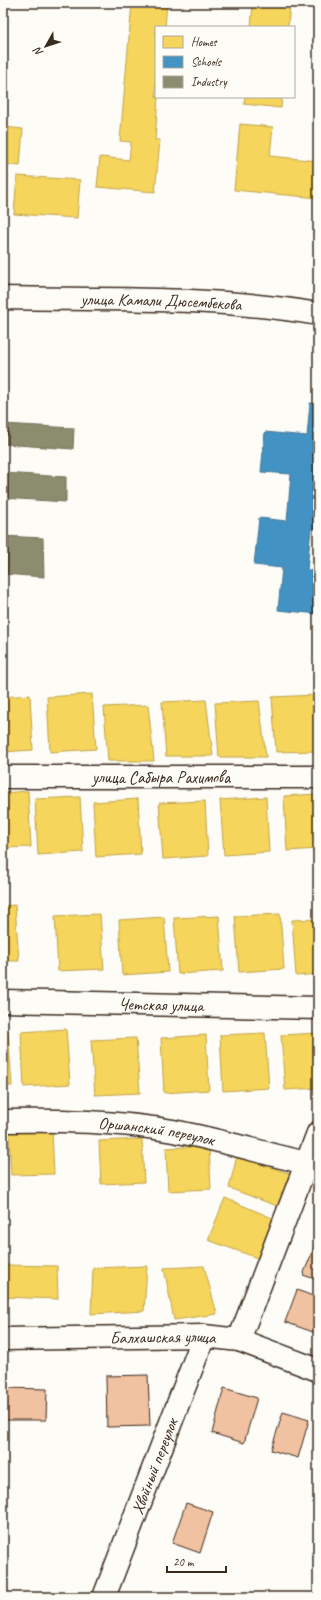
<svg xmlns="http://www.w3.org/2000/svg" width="321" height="1600" font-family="Caveat,sans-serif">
<rect width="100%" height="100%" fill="#fdfcf7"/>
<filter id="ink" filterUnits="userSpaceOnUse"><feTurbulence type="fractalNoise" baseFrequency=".025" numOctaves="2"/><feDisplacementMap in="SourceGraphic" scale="8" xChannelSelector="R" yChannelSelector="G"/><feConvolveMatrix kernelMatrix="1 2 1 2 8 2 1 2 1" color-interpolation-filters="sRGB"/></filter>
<g filter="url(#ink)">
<g fill="#f6d55c" stroke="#bea249">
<polygon points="132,3 167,3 165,27 156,27 156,97 158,97 155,140 160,140 155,192 97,187 100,157 129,160 131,142 120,141"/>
<polygon points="253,3 290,3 288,27 251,27"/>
<polygon points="245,97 282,97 281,108 244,104"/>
<polygon points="240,124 273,127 270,156 318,161 318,198 234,190"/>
<polygon points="3,127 23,129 20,166 3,164"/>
<polygon points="17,176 80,180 77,218 14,214"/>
<polygon points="92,694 96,749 50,752 47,697"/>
<polygon points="30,695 33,750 3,752 3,697"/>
<polygon points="316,695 318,709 318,751 276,752 272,697"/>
<polygon points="206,700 213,756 166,756 162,702"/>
<polygon points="259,701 266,757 219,757 215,703"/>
<polygon points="148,705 154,761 108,761 104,707"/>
<polygon points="28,791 31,847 3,848 3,793"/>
<polygon points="318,794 318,849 287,851 284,796"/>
<polygon points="80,797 83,852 38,855 35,799"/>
<polygon points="266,797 269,852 224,855 220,800"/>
<polygon points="138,799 141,854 96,857 93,802"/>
<polygon points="205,801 208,856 163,859 159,803"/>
<polygon points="15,905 19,961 3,961 3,906"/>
<polygon points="100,914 104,969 58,971 55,916"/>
<polygon points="280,914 284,969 239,972 235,916"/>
<polygon points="219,916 223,971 178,974 174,918"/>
<polygon points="164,917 168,972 122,975 119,920"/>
<polygon points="318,919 318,974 296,976 292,920"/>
<polygon points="66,1029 70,1084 24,1087 21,1032"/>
<polygon points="8,1030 12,1086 3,1086 3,1031"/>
<polygon points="265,1033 269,1088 223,1091 220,1035"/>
<polygon points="318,1033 318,1088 285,1090 281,1035"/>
<polygon points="206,1035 209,1090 164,1093 161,1038"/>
<polygon points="136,1038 140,1093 95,1095 91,1040"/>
<polygon points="52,1131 54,1174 11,1175 9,1132"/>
<polygon points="142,1139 144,1182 101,1184 99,1141"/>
<polygon points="209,1146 211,1189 168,1191 166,1148"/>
<polygon points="237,1156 294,1175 285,1209 229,1188"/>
<polygon points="225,1198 277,1220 260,1259 208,1240"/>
<polygon points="3,1265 57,1266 58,1299 3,1297"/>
<polygon points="147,1266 144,1311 91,1314 93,1268"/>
<polygon points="204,1266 217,1314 174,1320 164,1268"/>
</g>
<polygon fill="#4393c3" stroke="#417492" points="310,403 318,404 318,457 316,456 312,501 318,501 318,529 311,529 307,570 318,571 318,614 278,610 282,568 254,565 259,518 287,521 291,474 261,472 265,432 307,436"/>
<g fill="#8c8c6e" stroke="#746f56">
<polygon points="3,424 74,428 73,449 3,444"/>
<polygon points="3,473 66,477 66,502 3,498"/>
<polygon points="3,536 43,538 44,577 3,574"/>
</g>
<g fill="#f1c2a1" stroke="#3b2a1e">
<polygon points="316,1243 318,1243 318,1280 303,1275"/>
<polygon points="297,1290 318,1298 318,1316 313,1332 285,1322"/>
<polygon points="148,1375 150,1426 107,1427 106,1376"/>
<polygon points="3,1388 47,1389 46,1420 3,1420"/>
<polygon points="224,1388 257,1398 244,1443 212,1433"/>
<polygon points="283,1412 309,1420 298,1458 271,1450"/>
<polygon points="186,1503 213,1512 200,1553 172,1543"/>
</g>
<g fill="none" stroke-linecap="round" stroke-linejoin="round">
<g stroke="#3b2a1e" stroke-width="25">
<g id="minor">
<path id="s1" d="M3 777H318"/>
<path id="s2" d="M3 1001 318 1008"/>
<path id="s3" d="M3 1121C60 1120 117 1121 173 1131 217 1139 263 1153 306 1163"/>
<path id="s4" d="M3 1339 204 1336 239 1340 318 1370"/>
<polyline points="239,1340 318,1133"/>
<path id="s5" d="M104 1597 204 1336"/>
</g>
</g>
<g stroke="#3b2a1e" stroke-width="25">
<g id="major">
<path id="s6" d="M3 298C108 300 215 296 318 314"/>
</g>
</g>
<use href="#minor" stroke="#fdfcf7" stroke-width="22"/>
<use href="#major" stroke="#fdfcf7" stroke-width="22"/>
</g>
</g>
<g text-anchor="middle" stroke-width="4" stroke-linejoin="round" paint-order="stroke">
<g font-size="17" fill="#3b2a1e" stroke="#fdfcf7">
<text dy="6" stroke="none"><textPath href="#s6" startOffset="158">улица Камали Дюсембекова</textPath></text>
<text dy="6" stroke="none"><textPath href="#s1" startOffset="158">улица Сабыра Рахимова</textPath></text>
<text dy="6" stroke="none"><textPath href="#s2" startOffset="158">Четская улица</textPath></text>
<text dy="6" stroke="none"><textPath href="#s3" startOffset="154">Оршанский переулок</textPath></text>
<text dy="6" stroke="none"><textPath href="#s4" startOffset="160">Балхашская улица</textPath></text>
<text dy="6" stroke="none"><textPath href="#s5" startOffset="140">Хвойный переулок</textPath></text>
</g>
</g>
<rect width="321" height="1600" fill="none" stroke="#fdfcf7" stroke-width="16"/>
<rect x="8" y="8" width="305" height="1584" fill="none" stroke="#3b2a1e" stroke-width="1.5" filter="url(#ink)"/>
<rect x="155" y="26" width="140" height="72" fill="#fdfcf7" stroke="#afa8a0"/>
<rect x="163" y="36" width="20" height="12" fill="#f6d55c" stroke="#afa8a0"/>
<text x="191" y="46" font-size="12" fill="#3b2a1e">Homes</text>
<rect x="163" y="56" width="20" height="12" fill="#4393c3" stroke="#afa8a0"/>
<text x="191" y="66" font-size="12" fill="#3b2a1e">Schools</text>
<rect x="163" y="76" width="20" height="12" fill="#8c8c6e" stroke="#afa8a0"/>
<text x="191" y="86" font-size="12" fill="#3b2a1e">Industry</text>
<g transform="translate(46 46) rotate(231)" stroke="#fdfcf7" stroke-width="3" paint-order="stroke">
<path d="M0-3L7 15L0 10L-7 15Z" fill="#3b2a1e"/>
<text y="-6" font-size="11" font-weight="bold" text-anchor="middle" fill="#3b2a1e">N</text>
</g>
<path d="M167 1566v6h59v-6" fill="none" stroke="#3b2a1e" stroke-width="2"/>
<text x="173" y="1566" font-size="12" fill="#3b2a1e" stroke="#fdfcf7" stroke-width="3" paint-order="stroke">20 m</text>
</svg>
